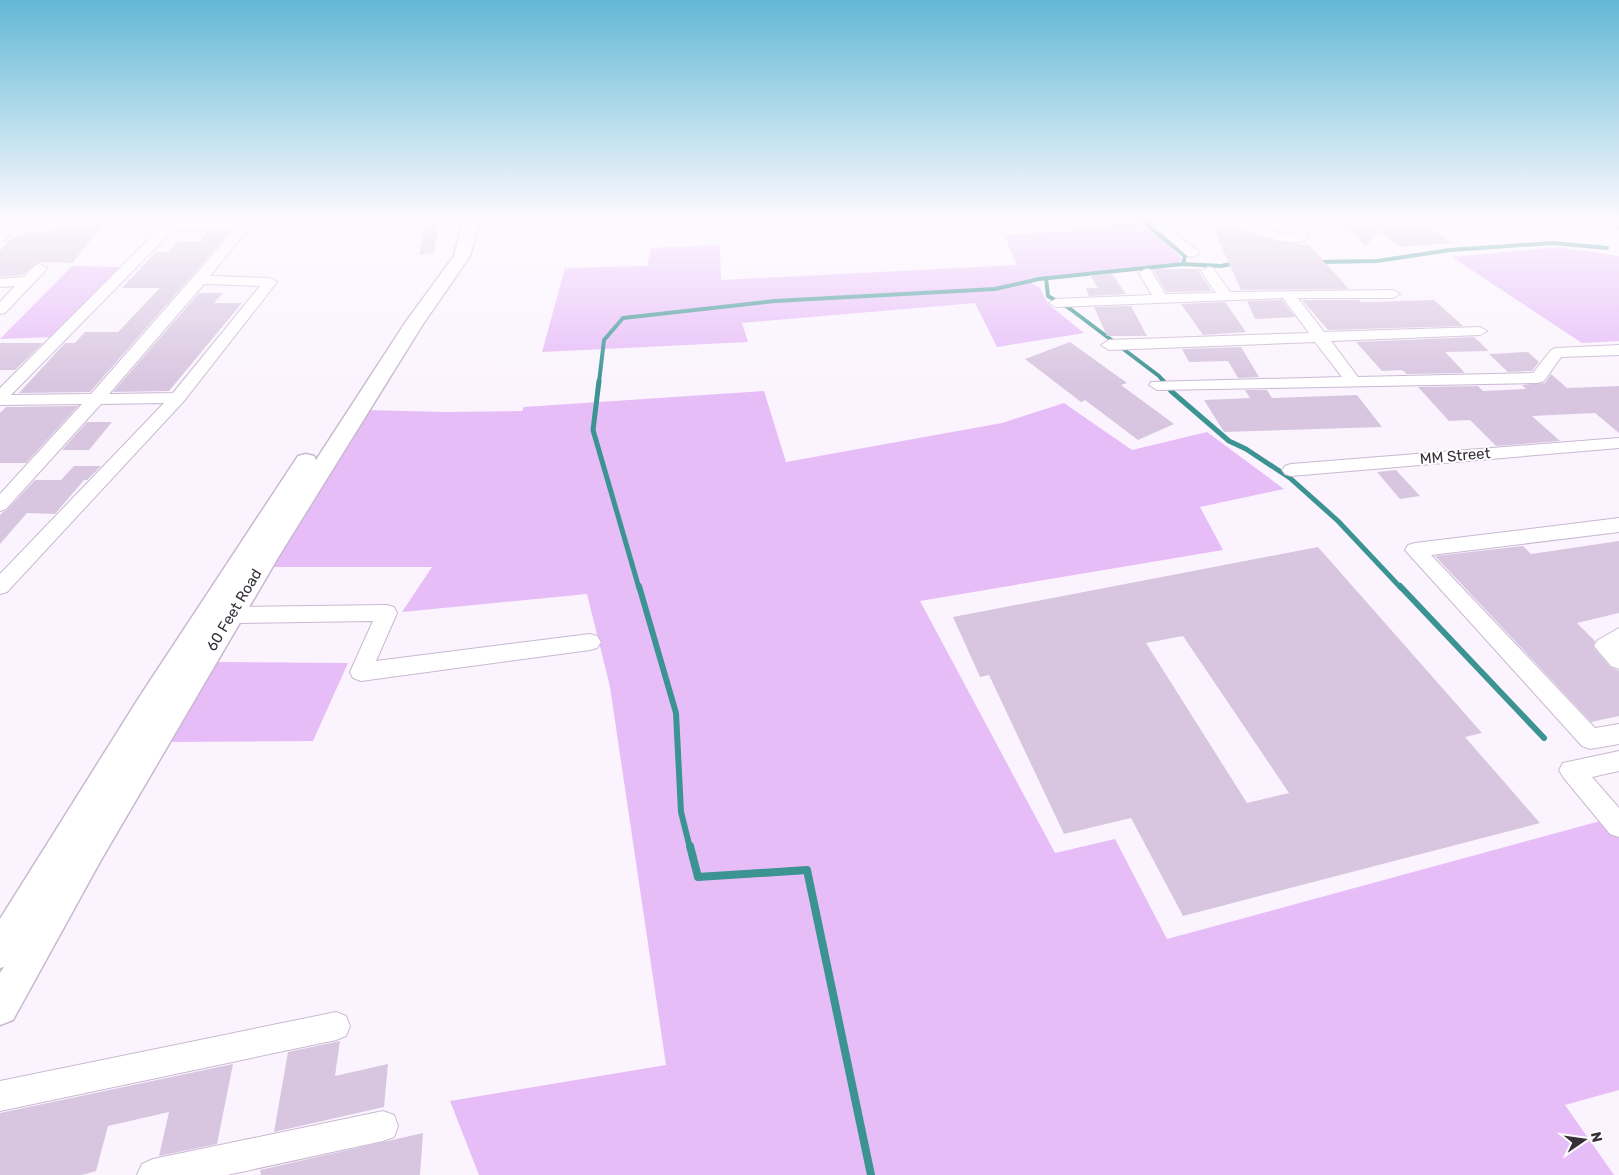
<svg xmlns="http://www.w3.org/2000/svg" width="1619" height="1175" font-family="Rubik,sans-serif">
<rect width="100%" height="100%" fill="#fbf4fe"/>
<g fill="#e7bdf8">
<polygon points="1103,219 1135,219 1169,245 1182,259 1178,263 1026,279 1040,288 1048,304 1084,333 997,347 975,303 742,323 748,342 542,352 565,268 647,266 651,248 720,245 721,280 1017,265 1004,235 1113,228"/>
<polygon points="1559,247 1619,256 1619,341 1582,343 1452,257"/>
<polygon points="72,266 121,267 53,337 0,339"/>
<polygon points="764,391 786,462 1002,423 1064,403 1132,450 1207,432 1284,489 1200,507 1223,550 920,601 1055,853 1115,839 1167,939 1604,820 1619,838 1619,1090 1565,1105 1614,1175 479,1175 450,1101 666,1065 610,687 587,594 402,612 432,567 269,567 367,410 444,412 522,411 524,407"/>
<polygon points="211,662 348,663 313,741 164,742"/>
</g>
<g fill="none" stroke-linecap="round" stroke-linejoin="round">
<g stroke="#3b9392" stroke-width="4">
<polyline points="1318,262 1377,261 1450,250 1553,243 1607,248"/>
<polyline points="1183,264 1221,266 1236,263"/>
<polyline points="1046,278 1048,296 1069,308 1159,376 1164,382"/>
<polyline points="599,382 604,340 623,318 775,301 995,289 1039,279 1183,264 1185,256 1140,219"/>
</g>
<g stroke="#3b9392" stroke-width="5">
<polyline points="599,381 593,430 639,588"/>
<polyline points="1163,381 1171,391 1229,441 1246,449 1290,478 1338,521 1401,588"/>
</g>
<g stroke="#3b9392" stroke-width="6">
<polyline points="639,586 676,713 681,812 690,848"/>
<polyline points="1400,586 1544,738"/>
</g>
<polyline stroke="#3b9392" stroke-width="8" points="690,846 698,877 807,870 871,1175"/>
</g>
<g fill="#d8c6e0" fill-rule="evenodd">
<polygon points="70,219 108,219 72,263 40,262 34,264 23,275 0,277 0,251 8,240 23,234 66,229"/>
<polygon points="426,219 440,219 434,253 419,255"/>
<polygon points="1340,219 1420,219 1452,243 1400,247 1378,231 1366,246"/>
<polygon points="1213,228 1234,229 1280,242 1309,245 1349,289 1241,290"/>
<polygon points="231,231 90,392 19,393 65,343 75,343 85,332 118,332 160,288 122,288 156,252 168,252 177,242 200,242 206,232"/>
<polygon points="1153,269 1200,269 1199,272 1212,291 1166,292"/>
<polygon points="1112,274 1126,294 1089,296 1086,288 1098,288 1090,275"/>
<polygon points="199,293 223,293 214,303 242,303 169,391 113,392"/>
<polygon points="1282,300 1295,317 1255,319 1247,301"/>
<polygon points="1302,300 1359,300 1361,302 1370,302 1434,300 1463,326 1328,330"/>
<polygon points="1225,302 1246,332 1203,335 1181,304"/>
<polygon points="1131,306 1147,336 1107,336 1094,307"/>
<polygon points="1474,337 1489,351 1445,352 1465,373 1407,374 1402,370 1382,371 1356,342"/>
<polygon points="1070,342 1127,383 1121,385 1174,424 1138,440 1085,400 1081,402 1025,359"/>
<polygon points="0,343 43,343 15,370 0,370"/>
<polygon points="1241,347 1259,377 1238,378 1228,361 1189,362 1182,349"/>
<polygon points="1528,352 1539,362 1532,371 1508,372 1489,354"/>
<polygon points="1551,374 1567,388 1619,386 1619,433 1595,413 1532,416 1560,441 1496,446 1470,420 1449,421 1418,387 1478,386 1483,391 1526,389 1522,385 1545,383"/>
<polygon points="1245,390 1267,390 1272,398 1357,395 1382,427 1224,432 1204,400 1250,398"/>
<polygon points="78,406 26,463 0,463 0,413 6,407"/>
<polygon points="87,422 112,422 89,450 62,450"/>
<polygon points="74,466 101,466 87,480 84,480 55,514 27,513 0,544 0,515 3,512 7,510 35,480 61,480"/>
<polygon points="1396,470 1420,496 1400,499 1377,472"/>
<polygon points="1619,541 1619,613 1577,623 1595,641 1593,647 1610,667 1619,671 1619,716 1591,722 1435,556 1523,546 1531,554"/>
<path d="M1318 547 1482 733 1465 737 1540 823 1183 916 1131 818 1064 834 989 675 980 677 953 617ZM1183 636 1229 704 1289 793 1247 803 1146 643Z"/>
<polygon points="340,1041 335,1076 388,1064 384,1107 274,1132 288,1052"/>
<polygon points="233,1064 217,1144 159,1156 169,1112 108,1126 96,1171 82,1175 0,1175 0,1113"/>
<polygon points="423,1133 420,1175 261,1175 260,1170"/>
</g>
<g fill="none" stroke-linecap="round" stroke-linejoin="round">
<g stroke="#cab8d2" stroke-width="2">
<g id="minor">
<path d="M169 219H182L179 223 249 222 251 225 249 228 210 276 270 278 277 282 184 401 7 592 0 594V574L164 403 101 404 6 509 0 511V494L82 404 0 405V388ZM235 229 91 394 11 395 172 231ZM204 284 260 286 173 393 109 394Z"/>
<polygon points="1146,219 1159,219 1200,253 1193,257 1188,256"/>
<path d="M1219 219C1245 216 1268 234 1294 234L1283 219H1295L1309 237C1297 253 1237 227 1221 222Z"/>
<polygon points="13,220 19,224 5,240 0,241 0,230"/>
<polygon points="40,264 47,268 45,271 5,313 0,314 0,302 15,286 0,287 0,279 24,277 35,265"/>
<polygon points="1208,267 1213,268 1230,292 1393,290 1400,294 1393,298 1298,298 1324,332 1480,327 1487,331 1480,335 1331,341 1358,377 1533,373 1551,350 1556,348 1619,345 1619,355 1561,357 1544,381 1538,383 1157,390 1149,385 1151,382 1342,377 1315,342 1109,350 1101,345 1109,340 1309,333 1283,298 1056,307 1049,303 1056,299 1152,295 1139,273 1146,269 1151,270 1165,294 1216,293 1201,271"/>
<polygon points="1619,438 1619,448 1291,476 1285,474 1282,470 1285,466 1291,464"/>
<polygon points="1619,518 1619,532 1431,555 1595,728 1619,724 1619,744 1590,749 1582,746 1405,550 1408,545 1415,543"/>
<polygon points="387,605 394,607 397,613 376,661 590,634 597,636 601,642 597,648 590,650 361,681 353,678 350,672 373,621 231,623 224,621 221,615 224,609 231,607"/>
<polygon points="1619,628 1619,669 1611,666 1594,646 1598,640"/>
<polygon points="1619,751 1619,771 1592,777 1619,808 1619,837 1610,834 1563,777 1559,770 1563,763"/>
<polygon points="336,1012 346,1016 350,1026 346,1036 336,1040 0,1111 0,1081"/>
<polygon points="383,1111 394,1115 398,1126 394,1137 383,1141 227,1175 137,1175 142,1164 153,1159"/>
</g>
</g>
<g stroke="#cab8d2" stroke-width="3">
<g id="tertiary">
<polygon points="12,219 40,219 38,222 0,231 0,221"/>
<polygon points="464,219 480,219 470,256 423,324 279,556 101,860 13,1020 0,1025 0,973 4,967 0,968 0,919 140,696 298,456 306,454 314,456 316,460 405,323 454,256"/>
<polygon points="1608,219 1619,219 1619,227 1613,225"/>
</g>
</g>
<use href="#minor" fill="#fff" fill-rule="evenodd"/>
<use href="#tertiary" fill="#fff" fill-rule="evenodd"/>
</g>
<linearGradient id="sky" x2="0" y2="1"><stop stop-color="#63b8d5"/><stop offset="0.57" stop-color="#fdfaff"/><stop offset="1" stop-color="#fdfaff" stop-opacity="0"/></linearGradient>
<rect width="1619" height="383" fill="url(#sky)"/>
<g text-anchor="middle" stroke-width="4" stroke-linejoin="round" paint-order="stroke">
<g font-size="15" fill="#37303a" stroke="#fff">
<text transform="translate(1455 456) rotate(-5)" y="5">MM Street</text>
<text transform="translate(234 610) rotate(-59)" y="5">60 Feet Road</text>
</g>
</g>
<g transform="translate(1584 1140) rotate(77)" stroke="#ffffff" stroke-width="4" paint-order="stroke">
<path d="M0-4L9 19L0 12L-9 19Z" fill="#37303a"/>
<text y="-8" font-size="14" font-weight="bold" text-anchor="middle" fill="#37303a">N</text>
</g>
</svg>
